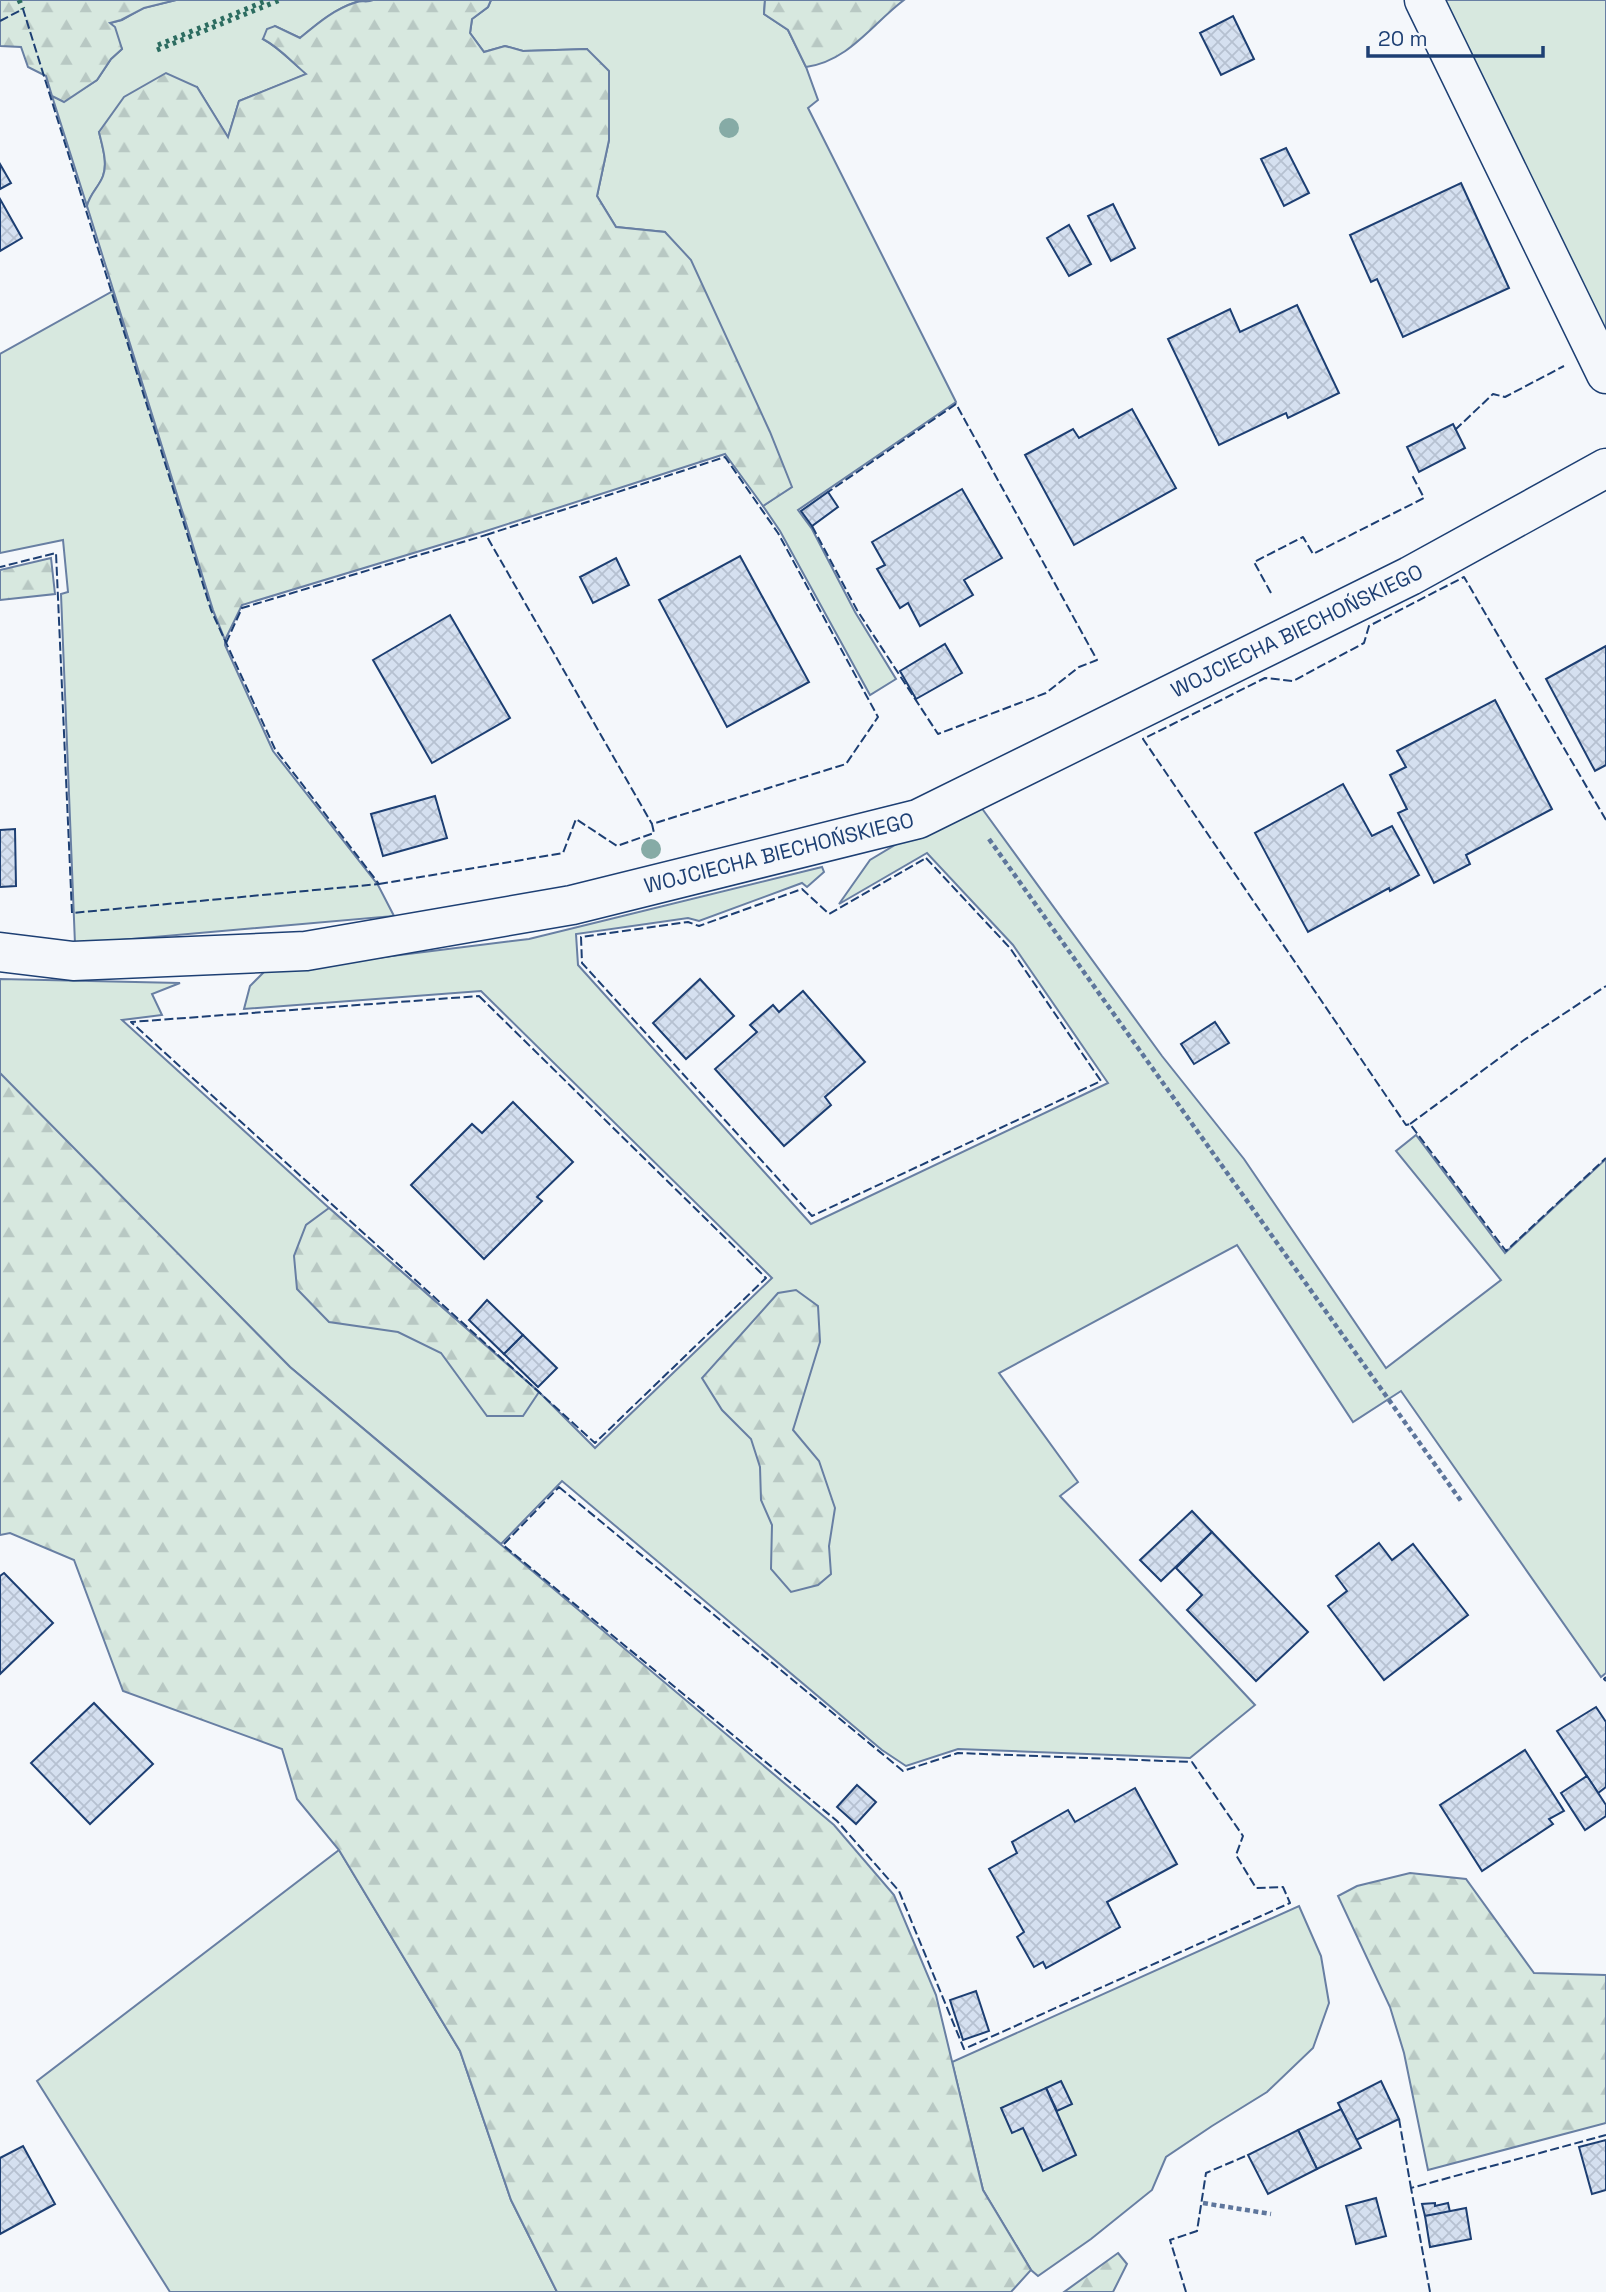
<svg xmlns="http://www.w3.org/2000/svg" width="1606" height="2292" font-family="'Space Grotesk',sans-serif">
<defs>
<pattern id="forest-firs" width="22" height="20" patternUnits="userSpaceOnUse" patternTransform="scale(1.75)"><rect width="22" height="20" fill="#d7e8df"/><path d="M5 1l3.5 6h-7zM16 11l3.5 6h-7z" fill="#b8c8c3"/></pattern>
<pattern id="building-cross-hatch" width="8" height="8" patternUnits="userSpaceOnUse" patternTransform="scale(1.75)"><rect width="8" height="8" fill="#d5e0f0"/><path d="M0 0l8 8M0 8l8-8" fill="none" stroke="#b6c1d1"/></pattern>
</defs>
<rect width="100%" height="100%" fill="#f4f7fb"/>
<g fill="#d7e8df" stroke="#687fa3" stroke-width="2">
<path d="M176 0H373C367 3 362 0 356 2 335 9 318 23 300 38L275 26 263 39C282 49 290 62 307 74L239 101 228 138 197 87 99 132C102 145 108 163 103 176 99 187 90 194 87 206L52 96 64 101 97 80 111 59 122 49 110 23 122 20 143 8Z"/>
<polygon points="491,0 765,0 764,14 788,30 806,67 818,100 808,108 956,402 798,510 812,529 855,612 896,679 870,695 780,531 763,506 791,487 665,232 616,227 597,196 609,140 587,49 523,51 505,46 484,52 470,33 472,19 488,7"/>
<polygon points="1439,0 1606,0 1606,331"/>
<polygon points="113,291 213,610 225,640 225,645 273,751 378,885 394,916 75,944 61,594 68,592 63,540 0,553 0,354"/>
<polygon points="978,803 1162,1056 1244,1159 1386,1368 1501,1280 1396,1151 1416,1135 1505,1253 1606,1159 1606,1673 1601,1677 1401,1391 1353,1422 1237,1245 999,1373 1078,1482 1060,1496 1255,1705 1190,1758 958,1749 906,1766 882,1750 562,1481 501,1544 290,1367 0,1075 0,979 180,983 152,994 162,1015 122,1020 329,1208 539,1392 595,1448 772,1278 481,991 244,1009 250,986 264,972 529,939 822,867 824,872 807,887 802,883 699,921 688,918 576,934 578,965 811,1224 1108,1083 1013,945 927,853 839,904 870,860 940,818"/>
<polygon points="339,1850 460,2051 511,2200 557,2292 170,2292 37,2081"/>
<polygon points="1299,1906 1321,1956 1329,2003 1313,2048 1267,2092 1212,2126 1166,2157 1152,2190 1091,2239 1038,2276 1031,2270 983,2190 952,2062"/>
</g>
<g fill="url(#forest-firs)" stroke="#687fa3" stroke-width="2">
<polygon points="0,0 176,0 144,8 121,20 110,23 115,27 122,49 111,59 97,80 64,102 52,96 46,76 28,67 21,47 0,46"/>
<path d="M373 0H491L488 7 472 19 470 33 484 52 505 46 523 51 587 49 609 71V140L597 196 616 227 665 232 691 260 770 432 792 487 763 506 725 454 486 531 242 605 225 640 213 610 87 206C90 193 99 187 103 176 108 163 102 145 99 132L124 97 166 73 197 87 228 137 239 101 306 74C292 62 280 48 263 39L267 29 275 26 300 38C318 23 334 9 357 2 362 0 367 3 373 0Z"/>
<path d="M765 0H904C872 24 849 61 806 67L788 30 764 14Z"/>
<polygon points="51,558 55,594 0,600 0,570"/>
<polygon points="0,1073 290,1367 834,1825 894,1895 936,1995 983,2190 1031,2270 1011,2292 557,2292 511,2200 460,2051 339,1850 297,1799 282,1749 123,1691 74,1560 10,1533 0,1535"/>
<polygon points="329,1208 539,1392 523,1416 487,1416 441,1353 398,1332 329,1322 297,1289 294,1256 306,1225"/>
<polygon points="796,1290 818,1306 820,1342 793,1430 819,1461 835,1508 829,1546 831,1574 818,1585 791,1592 771,1569 772,1525 761,1500 760,1467 751,1439 722,1410 702,1378 778,1293"/>
<polygon points="1410,1873 1466,1879 1534,1973 1606,1975 1606,2123 1428,2170 1404,2053 1390,2007 1338,1896 1357,1886"/>
<polygon points="1118,2253 1127,2264 1113,2292 1064,2292"/>
</g>
<g fill="url(#building-cross-hatch)" stroke="#1d3f73" stroke-width="2">
<polygon points="1233,16 1254,59 1221,75 1200,33"/>
<polygon points="1286,148 1309,193 1284,206 1261,159"/>
<polygon points="0,164 11,183 0,189"/>
<polygon points="1461,183 1509,288 1403,337 1377,279 1371,282 1350,235"/>
<polygon points="0,199 22,238 0,251"/>
<polygon points="1113,204 1135,248 1111,261 1088,216"/>
<polygon points="1069,225 1091,264 1069,276 1047,238"/>
<polygon points="1297,305 1339,393 1288,418 1286,413 1219,445 1168,339 1230,309 1240,332"/>
<polygon points="1132,409 1176,488 1074,545 1025,455 1073,429 1079,438"/>
<polygon points="1453,424 1465,448 1419,472 1407,447"/>
<polygon points="962,489 1002,558 964,580 973,595 920,626 908,603 900,608 877,569 885,565 872,542"/>
<polygon points="828,492 838,507 812,526 801,511"/>
<polygon points="740,556 809,682 727,727 659,600"/>
<polygon points="616,558 629,585 593,603 580,577"/>
<polygon points="450,615 510,718 432,763 373,660"/>
<polygon points="945,644 962,673 916,699 900,671"/>
<polygon points="1606,646 1606,765 1595,771 1546,679"/>
<polygon points="1495,700 1552,809 1466,855 1470,864 1434,883 1398,813 1407,809 1390,775 1406,767 1397,751"/>
<polygon points="1343,784 1372,836 1392,826 1419,875 1390,891 1389,888 1308,932 1255,833"/>
<polygon points="435,796 447,838 383,856 371,814"/>
<polygon points="15,829 16,886 0,887 0,830"/>
<polygon points="700,979 734,1016 686,1059 653,1023"/>
<polygon points="803,991 865,1062 825,1097 831,1105 784,1146 715,1069 757,1032 750,1025 773,1005 779,1012"/>
<polygon points="1215,1022 1229,1043 1194,1064 1181,1044"/>
<polygon points="513,1102 573,1162 537,1197 542,1201 484,1259 411,1185 472,1124 482,1133"/>
<polygon points="487,1300 523,1335 504,1354 469,1320"/>
<polygon points="523,1335 557,1368 538,1387 504,1354"/>
<polygon points="1192,1511 1212,1532 1161,1581 1140,1560"/>
<polygon points="1212,1532 1308,1632 1256,1681 1187,1610 1202,1595 1176,1568"/>
<polygon points="1379,1543 1392,1560 1413,1544 1468,1615 1384,1680 1328,1606 1347,1591 1336,1576"/>
<polygon points="4,1573 53,1623 0,1674 0,1576"/>
<polygon points="94,1703 153,1764 90,1824 31,1763"/>
<polygon points="1596,1707 1606,1722 1606,1787 1598,1793 1557,1731"/>
<polygon points="1525,1750 1564,1811 1549,1819 1553,1824 1482,1871 1440,1805"/>
<polygon points="1587,1776 1606,1805 1606,1816 1585,1830 1561,1793"/>
<polygon points="857,1785 876,1802 856,1824 837,1807"/>
<polygon points="1135,1788 1177,1864 1107,1902 1120,1927 1046,1968 1043,1962 1034,1967 1017,1937 1024,1932 989,1869 1017,1853 1012,1842 1068,1810 1075,1822"/>
<polygon points="976,1991 989,2031 963,2040 950,2000"/>
<polygon points="1061,2081 1072,2104 1057,2111 1046,2088"/>
<polygon points="1381,2081 1399,2119 1356,2140 1338,2103"/>
<polygon points="1046,2088 1076,2155 1043,2171 1023,2128 1012,2133 1001,2108"/>
<polygon points="1341,2109 1361,2148 1317,2169 1298,2130"/>
<polygon points="1298,2130 1317,2169 1268,2194 1248,2155"/>
<polygon points="1606,2140 1606,2190 1592,2194 1579,2147"/>
<polygon points="23,2146 55,2204 0,2234 0,2158"/>
<polygon points="1376,2198 1386,2236 1356,2244 1346,2206"/>
<polygon points="1435,2203 1435,2206 1448,2203 1450,2212 1425,2216 1422,2204"/>
<polygon points="1466,2208 1471,2239 1430,2247 1425,2216"/>
</g>
<g fill="none" stroke-linecap="round" stroke-linejoin="round">
<g stroke="#1d3f73" stroke-width="41">
<g id="minor">
<polyline points="1424,0 1606,374"/>
<polyline points="0,952 73,961 306,951 572,905 918,819 1410,576 1606,468"/>
</g>
</g>
<g stroke="#5e769c" stroke-width="4.5" stroke-dasharray="5 3.5" stroke-linecap="butt">
<polyline points="989,839 1461,1501"/>
<polyline points="1203,2203 1271,2214"/>
</g>
<use href="#minor" stroke="#f4f7fb" stroke-width="38"/>
<g stroke="#2c6c60" stroke-width="5" stroke-dasharray="3.5 5" stroke-linecap="butt">
<polyline points="19,0 23,9"/>
<polyline points="158,45 268,0"/>
<polyline points="157,50 280,0"/>
</g>
<g stroke="#1d3f73" stroke-width="2" stroke-dasharray="9 3.5" stroke-linecap="butt">
<polyline points="0,21 23,9 211,610 275,749 379,884 72,913 56,553 0,567"/>
<polyline points="1455,430 1493,394 1505,397 1564,366"/>
<polyline points="812,526 857,610 938,734 1046,693 1079,667 1097,660 956,404 828,492"/>
<polyline points="1271,593 1254,562 1303,537 1313,554 1424,498 1412,475"/>
<polyline points="226,643 242,608 486,535"/>
<polyline points="1606,820 1464,577 1369,626 1364,643 1293,681 1265,678 1143,739 1406,1125 1410,1124 1506,1251 1606,1158"/>
<polygon points="926,858 1010,948 1101,1081 812,1216 582,963 581,937 688,922 699,926 802,889 829,914"/>
<polyline points="379,884 563,853 576,819 617,846 654,833 652,824 846,764 878,717 778,533 725,457 486,535 652,824"/>
<polygon points="479,996 766,1278 595,1443 131,1022"/>
<polyline points="1410,1124 1524,1040 1606,986"/>
<polygon points="559,1487 903,1771 958,1753 1192,1762 1243,1836 1236,1855 1256,1888 1283,1887 1290,1903 964,2049 899,1891 837,1821 503,1545"/>
<polyline points="1606,1677 1604,1679 1606,1681"/>
<polyline points="1399,2119 1411,2188"/>
<polyline points="1186,2292 1170,2240 1197,2231 1206,2173 1248,2155"/>
<polyline points="1430,2292 1411,2188 1606,2135"/>
</g>
</g>
<g fill="#86aba6">
<circle cx="729" cy="128" r="10"/>
<circle cx="651" cy="849" r="10"/>
</g>
<g text-anchor="middle" stroke-width="5" stroke-linejoin="round" paint-order="stroke">
<g font-size="21" fill="#1d3f73" stroke="#f4f7fb">
<text transform="translate(1297 631) rotate(-26)" y="7">WOJCIECHA BIECHOŃSKIEGO</text>
<text transform="translate(779 853) rotate(-14)" y="7">WOJCIECHA BIECHOŃSKIEGO</text>
</g>
</g>
<path d="M1368 46v10h175v-10" fill="none" stroke="#1d3f73" stroke-width="3.5"/>
<text x="1378" y="46" font-size="21" fill="#1d3f73" stroke="#f4f7fb" stroke-width="5" paint-order="stroke">20 m</text>
</svg>
